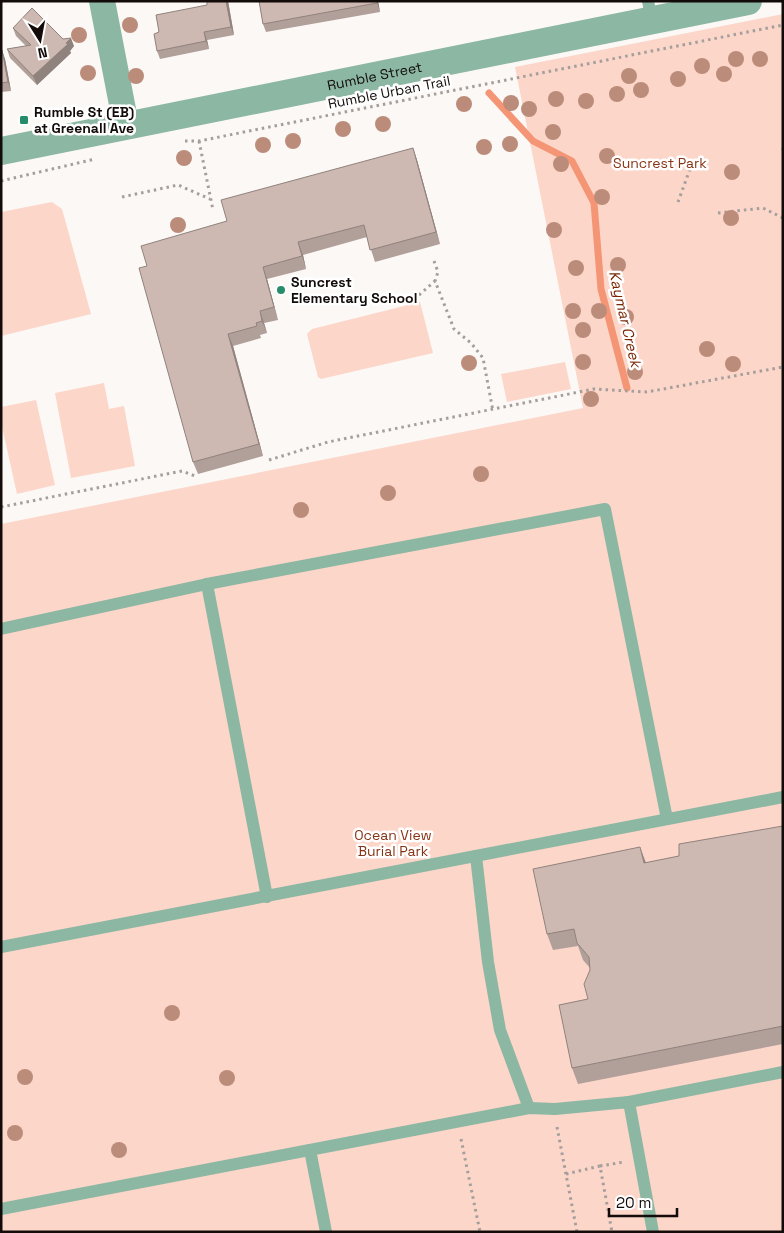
<svg xmlns="http://www.w3.org/2000/svg" width="784" height="1233" font-family="'Space Grotesk',sans-serif">
<rect width="100%" height="100%" fill="#fcf8f6"/>
<g fill="#fcd6c9">
<polygon points="783,14 783,1232 1,1232 1,524 583,408 515,67"/>
<polygon points="52,202 62,209 91,314 1,336 1,212"/>
<polygon points="420,302 433,353 321,379 318,377 307,334 312,329"/>
<polygon points="565,362 571,389 507,402 501,374"/>
<polygon points="104,383 109,409 124,406 135,466 71,478 55,393"/>
<polygon points="36,400 55,485 17,494 1,422 1,407"/>
</g>
<g fill="none" stroke-linecap="round" stroke-linejoin="round">
<polyline stroke="#f49676" stroke-width="7" points="489,93 533,141 572,161 594,203 601,289 627,388"/>
<g stroke="#a49f9d" stroke-width="3" stroke-dasharray="2.5 4" stroke-linecap="butt">
<polyline points="185,141 199,141 783,25"/>
<polyline points="199,141 213,210"/>
<polyline points="782,148 783,149"/>
<polyline points="1,181 95,159"/>
<polyline points="122,197 178,185 210,199"/>
<polyline points="678,202 690,169"/>
<polyline points="718,213 763,208 783,218"/>
<polyline points="434,261 438,272 435,281"/>
<polyline points="419,295 435,281 454,329 471,343 483,358 493,411"/>
<polyline points="269,460 328,442 594,389 647,392 783,367"/>
<polyline points="1,507 182,471 195,476"/>
<polyline points="557,1127 577,1232"/>
<polyline points="461,1139 480,1232"/>
<polyline points="600,1166 624,1162"/>
<polyline points="566,1174 600,1166 612,1232"/>
</g>
<g stroke="#8bb7a3" stroke-width="12">
<polyline points="648,1 652,21"/>
<polyline points="207,584 267,897"/>
<polyline points="1,629 207,584 605,509 667,819"/>
<polyline points="476,856 488,962 500,1030 529,1108"/>
<polyline points="1,947 783,797"/>
<polyline points="629,1102 783,1072"/>
<polyline points="310,1150 326,1232"/>
<polyline points="1,1209 529,1108 555,1109 629,1102 653,1232"/>
</g>
<polyline stroke="#8bb7a3" stroke-width="26" points="102,1 126,125"/>
<path stroke="#8bb7a3" stroke-width="28" id="s1" d="M1 151 748 1"/>
</g>
<g fill="#bc8c7b">
<circle cx="130" cy="25" r="8"/>
<circle cx="79" cy="35" r="8"/>
<circle cx="736" cy="59" r="8"/>
<circle cx="760" cy="59" r="8"/>
<circle cx="702" cy="66" r="8"/>
<circle cx="88" cy="73" r="8"/>
<circle cx="724" cy="74" r="8"/>
<circle cx="136" cy="76" r="8"/>
<circle cx="629" cy="76" r="8"/>
<circle cx="678" cy="79" r="8"/>
<circle cx="641" cy="90" r="8"/>
<circle cx="617" cy="94" r="8"/>
<circle cx="556" cy="99" r="8"/>
<circle cx="586" cy="101" r="8"/>
<circle cx="511" cy="103" r="8"/>
<circle cx="464" cy="104" r="8"/>
<circle cx="529" cy="109" r="8"/>
<circle cx="383" cy="124" r="8"/>
<circle cx="343" cy="129" r="8"/>
<circle cx="553" cy="132" r="8"/>
<circle cx="293" cy="141" r="8"/>
<circle cx="510" cy="144" r="8"/>
<circle cx="263" cy="145" r="8"/>
<circle cx="484" cy="147" r="8"/>
<circle cx="607" cy="156" r="8"/>
<circle cx="184" cy="158" r="8"/>
<circle cx="561" cy="164" r="8"/>
<circle cx="732" cy="172" r="8"/>
<circle cx="602" cy="197" r="8"/>
<circle cx="731" cy="218" r="8"/>
<circle cx="178" cy="225" r="8"/>
<circle cx="554" cy="230" r="8"/>
<circle cx="618" cy="265" r="8"/>
<circle cx="576" cy="268" r="8"/>
<circle cx="573" cy="311" r="8"/>
<circle cx="599" cy="311" r="8"/>
<circle cx="626" cy="317" r="8"/>
<circle cx="583" cy="330" r="8"/>
<circle cx="707" cy="349" r="8"/>
<circle cx="583" cy="362" r="8"/>
<circle cx="469" cy="363" r="8"/>
<circle cx="733" cy="364" r="8"/>
<circle cx="635" cy="372" r="8"/>
<circle cx="591" cy="399" r="8"/>
<circle cx="481" cy="474" r="8"/>
<circle cx="388" cy="493" r="8"/>
<circle cx="301" cy="510" r="8"/>
<circle cx="172" cy="1013" r="8"/>
<circle cx="25" cy="1077" r="8"/>
<circle cx="227" cy="1078" r="8"/>
<circle cx="15" cy="1133" r="8"/>
<circle cx="119" cy="1150" r="8"/>
</g>
<g fill="#b19f99">
<polygon points="207,1 228,1 234,35 207,40 209,49 160,59 157,51 159,32 207,5"/>
<polygon points="259,1 378,1 380,12 266,32 263,24"/>
<polygon points="13,28 63,39 74,46 70,51 71,53 37,85 10,58 7,49 26,46 16,36"/>
<polygon points="1,50 5,59 11,91 1,92"/>
<polygon points="413,148 417,160 440,244 375,262 367,237 303,255 306,269 267,279 278,320 264,323 267,333 260,335 261,338 233,346 263,456 198,474 193,462 147,266 227,221"/>
<polygon points="783,826 783,1044 578,1084 572,1068 588,999 590,968 583,960 578,946 553,950 547,934 646,863 679,856"/>
</g>
<g fill="#90827d">
<polygon points="226,1 228,1 234,35 231,27"/>
<polygon points="377,1 378,1 380,12 377,3"/>
<polygon points="204,32 207,40 209,49 206,41"/>
<polygon points="71,38 74,46 70,51 71,53 37,85 33,76"/>
<polygon points="2,50 5,59 11,91 8,82"/>
<polygon points="413,148 417,160 440,244 436,232"/>
<polygon points="298,242 303,255 306,269 302,256"/>
<polygon points="263,267 267,279 278,320 274,307"/>
<polygon points="260,311 264,323 267,333 262,321"/>
<polygon points="228,334 233,346 263,456 259,444"/>
<polygon points="640,847 646,863 644,863"/>
</g>
<g fill="#ceb9b2" stroke="#90827d">
<polygon points="207,1 226,1 231,27 204,32 206,41 157,51 154,34 159,32 156,15 207,5"/>
<polygon points="259,1 377,1 377,3 263,24"/>
<polygon points="32,8 63,39 71,38 66,43 68,44 33,76 7,49 31,45 13,28"/>
<polygon points="1,50 2,50 8,82 1,83"/>
<polygon points="413,148 436,232 370,250 364,225 298,242 302,256 263,267 274,307 260,311 262,321 256,323 257,326 228,334 259,444 193,462 139,268 147,266 141,246 227,221 221,200"/>
<polygon points="783,826 783,1026 572,1068 559,1005 588,999 584,984 590,970 589,957 577,943 574,929 547,934 533,869 640,847 644,863 679,856 679,844"/>
</g>
<g fill="#268c69" stroke="#fff" stroke-width="2">
<rect x="19" y="115" width="10" height="10" rx="2.5"/>
<circle cx="281" cy="290" r="5"/>
</g>
<g text-anchor="middle" stroke-width="5" stroke-linejoin="round" paint-order="stroke">
<g font-size="14" fill="#120b09" stroke="#fff">
<text dy="5" stroke="none"><textPath href="#s1" startOffset="381">Rumble Street</textPath></text>
<text transform="translate(389 92) rotate(-11)" y="5">Rumble Urban Trail</text>
</g>
<g font-size="14" font-weight="bold" fill="#120b09" stroke="#fff" text-anchor="start">
<text x="34" y="117">Rumble St (EB)<tspan x="34" dy="16">at Greenall Ave</tspan></text>
<text x="291" y="287">Suncrest<tspan x="291" dy="16">Elementary School</tspan></text>
</g>
<g font-size="14" fill="#873416" stroke="#fff">
<text x="660" y="168">Suncrest Park</text>
<text x="393" y="840">Ocean View<tspan x="393" dy="16">Burial Park</tspan></text>
</g>
<g font-size="15" font-style="italic" fill="#7a2705" stroke="#fff">
<text transform="translate(625 319) rotate(77)" y="5">Kaymar Creek</text>
</g>
</g>
<rect width="784" height="1233" fill="none" stroke="#120b09" stroke-width="5"/>
<g transform="translate(40 40) rotate(169)" stroke="#ffffff" stroke-width="4" paint-order="stroke">
<path d="M0-4L9 19L0 12L-9 19Z" fill="#120b09"/>
<text y="-8" font-size="14" font-weight="bold" text-anchor="middle" fill="#120b09">N</text>
</g>
<path d="M609 1208v8h68v-8" fill="none" stroke="#120b09" stroke-width="2.5"/>
<text x="616" y="1208" font-size="15" fill="#120b09" stroke="#ffffff" stroke-width="4" paint-order="stroke">20 m</text>
</svg>
